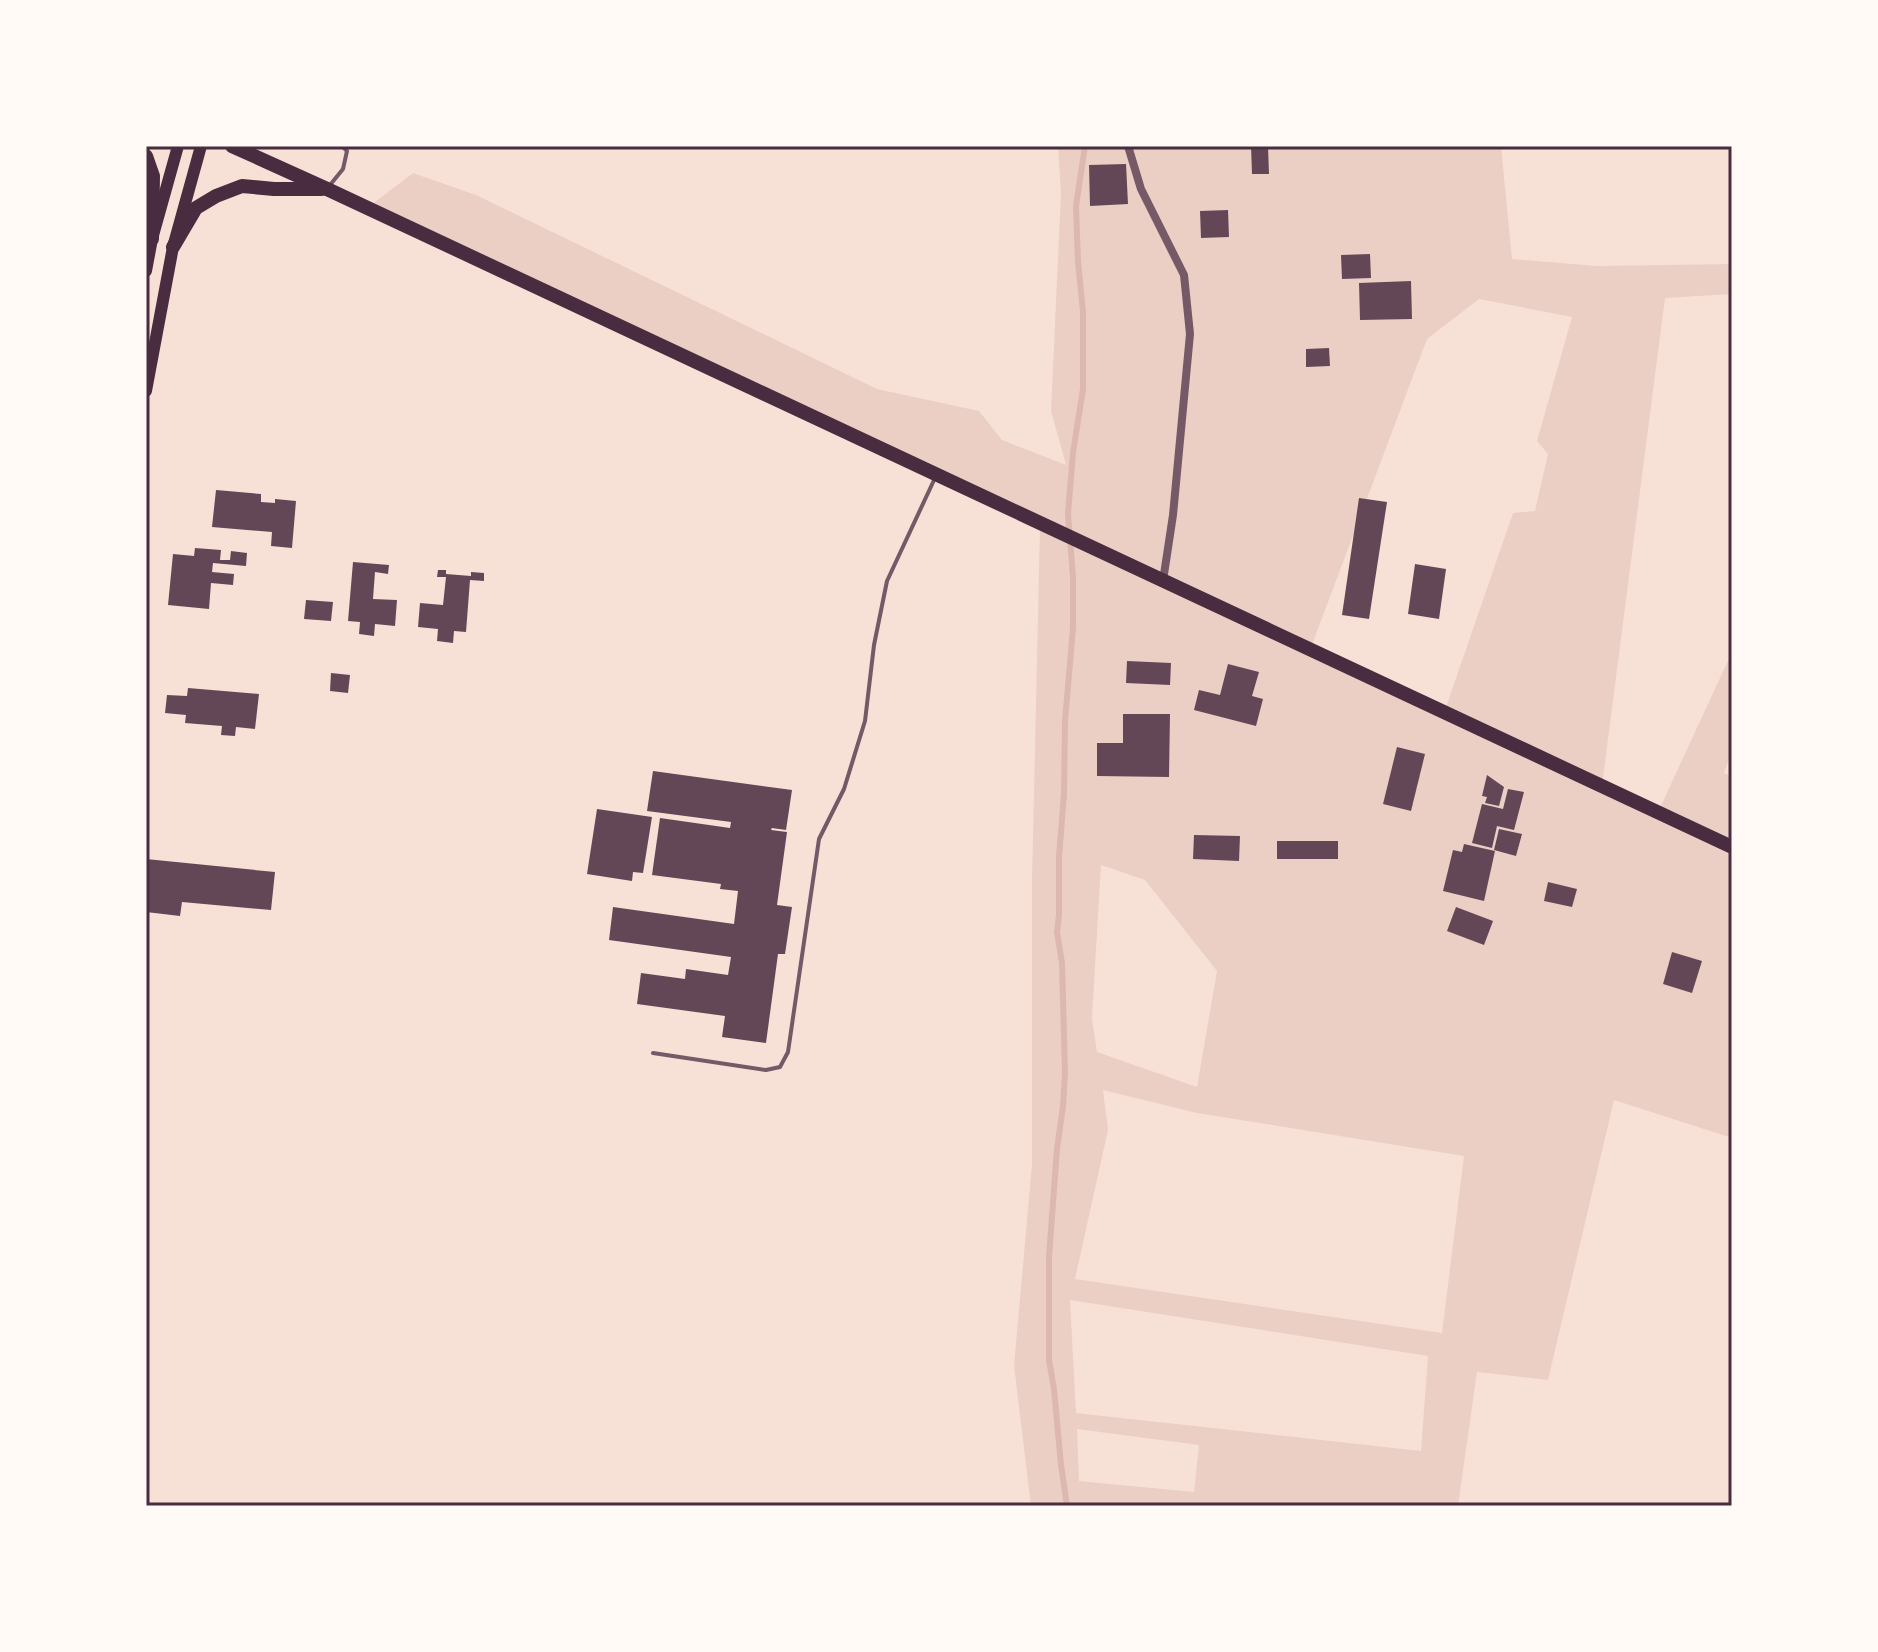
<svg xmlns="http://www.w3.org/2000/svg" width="1878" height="1652" font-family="'Open Sans',sans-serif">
<rect width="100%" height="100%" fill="#f7e1d7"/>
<path fill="#ebcfc5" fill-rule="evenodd" d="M1058 146H1501L1512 259 1597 266 1732 264V294L1665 298 1602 786 1658 812 1732 652V750L1724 773 1732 776V1138L1614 1100 1548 1380 1477 1372 1458 1506H1031L1014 1366 1032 1164V880L1040 525 367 208 413 173 476 195 877 389 979 411 1002 440 1066 465 1051 411 1061 193ZM1479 299 1572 317 1537 441 1548 454 1535 511 1513 513 1444 713 1310 650 1427 339ZM1101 865 1145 880 1217 971 1197 1087 1097 1052 1092 1018ZM1103 1090 1197 1113 1464 1156 1442 1333 1075 1279 1108 1130ZM1070 1300 1428 1356 1421 1451 1076 1413ZM1077 1429 1199 1445 1194 1492 1079 1481Z"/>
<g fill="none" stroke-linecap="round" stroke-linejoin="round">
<polyline stroke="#dcb8b0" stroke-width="6" points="1067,1506 1061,1465 1054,1389 1049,1360 1049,1257 1057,1149 1063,1106 1065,1073 1062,963 1057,932 1059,915 1059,857 1064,794 1065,721 1073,628 1073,577 1068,514 1073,453 1083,389 1083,312 1078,261 1076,206 1085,146"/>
</g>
<g fill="#644757">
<polygon points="1251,146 1268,146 1269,174 1252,174"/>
<polygon points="1126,164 1128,204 1090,206 1089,165"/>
<polygon points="1228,210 1229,237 1201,238 1200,211"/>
<polygon points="1370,254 1371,278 1342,279 1341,255"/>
<polygon points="1411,281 1412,319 1360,320 1359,283"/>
<polygon points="1329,348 1330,366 1306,367 1306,349"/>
<polygon points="216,490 261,494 261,502 275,503 275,499 296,501 292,548 271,546 272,532 212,527"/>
<polygon points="1359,498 1387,502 1369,619 1342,615"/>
<polygon points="195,548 221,550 220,560 230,560 231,551 247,553 246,566 213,563 212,572 234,574 233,585 211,583 209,609 168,605 173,554 194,556"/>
<polygon points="353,562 389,565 388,574 375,572 373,599 397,600 395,626 375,624 374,636 359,634 360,622 348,621"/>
<polygon points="1415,564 1446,569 1439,619 1408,614"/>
<polygon points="438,570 446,570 446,574 471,576 471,572 484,573 484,581 470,580 466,632 454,631 453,643 437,641 438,629 418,627 420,603 443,605 446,577 437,577"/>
<polygon points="306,600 333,602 331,621 304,619"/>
<polygon points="1127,661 1171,663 1170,685 1126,683"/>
<polygon points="1228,664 1259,672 1252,696 1263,699 1256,726 1194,710 1199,690 1220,695"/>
<polygon points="331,673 350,675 348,693 330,691"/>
<polygon points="188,688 259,694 255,729 236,727 235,736 221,735 222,726 185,723 186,715 165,713 167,695 187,696"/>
<polygon points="1123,714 1170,714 1169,777 1097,776 1097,743 1123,743"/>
<polygon points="1397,747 1425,754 1411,811 1383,804"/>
<polygon points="653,771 792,790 786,830 772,828 771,830 787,832 777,905 792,907 785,954 778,954 766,1043 722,1037 725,1016 637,1004 641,973 685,979 686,969 728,975 731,957 609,940 613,907 734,924 738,891 720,889 721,884 652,875 660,818 730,828 731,822 647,811"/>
<polygon points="1487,775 1504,787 1499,806 1485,803 1487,797 1482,796"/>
<polygon points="1508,789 1524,792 1514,830 1497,826 1492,848 1472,843 1482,804 1503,809"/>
<polygon points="597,809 652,817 643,873 633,872 632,881 587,874"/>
<polygon points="1499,829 1522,834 1516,856 1494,850"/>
<polygon points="1194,835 1240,836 1239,861 1193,859"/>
<rect x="1277" y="841" width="61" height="18"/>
<polygon points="1464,844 1495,851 1484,901 1443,891 1453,850 1462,852"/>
<polygon points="146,859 275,872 271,910 182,902 180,916 146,912"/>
<polygon points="1548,882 1577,889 1572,907 1544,901"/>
<polygon points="1456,907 1493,921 1484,945 1447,931"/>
<polygon points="1672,952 1702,961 1692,993 1663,984"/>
</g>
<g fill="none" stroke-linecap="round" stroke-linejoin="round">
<g stroke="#755966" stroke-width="4">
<polyline points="330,185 343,169 347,151 342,146"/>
<polyline points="653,1053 766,1070 780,1067 788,1052 819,839 844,789 865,721 874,645 887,581 935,478"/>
</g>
<polyline stroke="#755966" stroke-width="8" points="1128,146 1141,189 1184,275 1190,334 1173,515 1163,581"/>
<g stroke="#4a2c40" stroke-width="12">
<polyline points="146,271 152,239 178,146"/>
<polyline points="146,391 173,247 201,146"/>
</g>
<g stroke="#4a2c40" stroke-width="14">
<polyline points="232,146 327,189 1732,847"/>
<polyline points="146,156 153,176 152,239"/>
<polyline points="173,247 196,208 216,196 242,186 274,189 322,189"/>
</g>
</g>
<rect width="1878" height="1652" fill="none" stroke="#fffaf5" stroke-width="296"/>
<rect x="148" y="148" width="1582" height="1356" fill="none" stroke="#4a2c40" stroke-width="3"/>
</svg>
